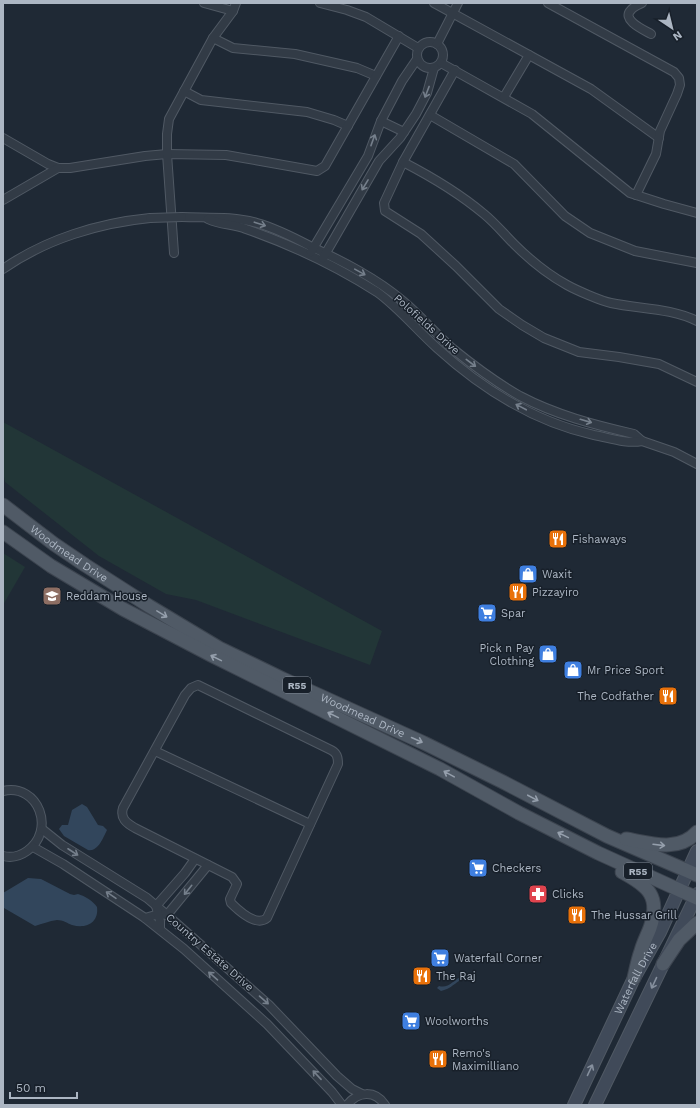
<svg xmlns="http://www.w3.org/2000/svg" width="700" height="1108" font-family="'Work Sans',sans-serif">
<rect width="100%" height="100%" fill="#1f2935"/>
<g fill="#223637">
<polygon points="3,422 382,631 370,665 196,600 166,594 99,556 5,482 3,472"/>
<polygon points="3,553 25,567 3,605"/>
</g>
<g fill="#32465c">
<path d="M82 804 87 807 98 825 103 826 107 830C103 838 98 852 88 850L64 836 59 829 62 825H68L72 810Z"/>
<path d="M28 878 41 879 70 894 74 895 78 894C85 896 93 901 97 907 99 923 86 929 72 925 67 923 63 920 57 920 49 921 42 924 35 926L4 908 3 907V893Z"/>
<path d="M462 976H472L471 978C456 978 455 988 441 991L437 988 439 986C448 989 454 980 462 976Z"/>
</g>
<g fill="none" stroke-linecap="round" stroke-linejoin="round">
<g stroke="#505964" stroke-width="10">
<g id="minor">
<polyline points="204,3 233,11"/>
<polyline points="320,3 347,10 366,17 418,48"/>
<polyline points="434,3 591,89 659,138"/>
<polyline points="548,3 674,72 679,78 680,85 677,94 660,131 656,154 636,195"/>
<path d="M642 3C638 5 633 7 631 10 621 20 644 30 651 34"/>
<polyline points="213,38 233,48 295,54 357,68 376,76"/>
<circle cx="430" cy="55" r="13"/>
<polyline points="437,44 458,3"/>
<polyline points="441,63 532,114 630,193 664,204 697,213"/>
<polyline points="455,70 403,162 384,203 385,211 421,234 456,266 499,309 522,325 544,338 579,352 619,357 659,364 697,382"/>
<polyline points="184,91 201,100 307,112 334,120 348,126"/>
<polyline points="504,97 529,55"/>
<polyline points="430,115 514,164 565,216 590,233 635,251 697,263"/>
<polyline points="381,121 404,132"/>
<polyline points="3,138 48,164 58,168 70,168 145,156 167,154 226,155 317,171 325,166 399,36"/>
<path d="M403 162C432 177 459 193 484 214 495 223 504 234 514 244 530 260 547 274 567 285 576 290 601 301 611 303 640 309 671 308 697 321"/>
<polyline points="3,200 58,168"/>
<path d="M182 217C207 218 233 216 257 223 275 228 293 237 310 246 342 261 376 278 403 301 421 316 436 334 453 349 474 366 497 383 520 396 556 415 595 425 634 434L642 441 674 452 697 464"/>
<path d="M208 219C221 225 233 224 246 229 292 245 336 266 377 292 398 307 417 330 437 348 481 388 535 422 594 435 610 438 626 444 642 441"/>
<polyline points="311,252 368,156 381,121 402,81 417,59"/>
<polyline points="174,253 167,154 167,134 169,119 213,38 233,11 236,3"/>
<polyline points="323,258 379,161 400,138 416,114 427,93 434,68"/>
<path d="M3 269C46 239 99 223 150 218"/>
<path d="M198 685 331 750C337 753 338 757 338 764L267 918C256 927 239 911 231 903L230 899 237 884 232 877 135 828C126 823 120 818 123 808L185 695 191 688Z"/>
<polyline points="155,751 310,824"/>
<path d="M3 791C39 783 56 831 27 851 20 856 11 858 3 856"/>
<polyline points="42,829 62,845 147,898 167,915 269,1005 337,1076 352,1089 362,1094"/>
<polyline points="33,847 63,864 145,918 184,949 267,1024 332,1092 342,1105"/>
<polyline points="145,918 159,914 167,915 208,865"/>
<polyline points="160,929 160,921 156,906 185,873 195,859"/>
<path d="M347 1105C358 1091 375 1090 385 1105"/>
</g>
</g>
<g stroke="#505964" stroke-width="14">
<g id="secondary">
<path id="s1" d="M574 1105 634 978 660 932 697 851"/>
<polyline points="595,1105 697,894"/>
</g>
</g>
<g stroke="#3c444f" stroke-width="15">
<g id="primary">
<path id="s2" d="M3 505 54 544 85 565 149 606 219 648 283 679 424 743 503 782 607 836 697 875"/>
<polyline points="3,532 51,566 123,609 211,655 440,769 519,813 598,853 697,898"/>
<path d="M626 839C650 843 678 853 697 832"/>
<path d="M622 872C648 886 661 896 650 928 647 936 643 943 641 951 638 959 636 969 634 978"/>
<polyline points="663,964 679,940 697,923"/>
</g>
</g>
<use href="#minor" stroke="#323b46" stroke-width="8"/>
<use href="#secondary" stroke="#404a59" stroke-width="12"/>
<use href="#primary" stroke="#505a66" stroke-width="13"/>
<g stroke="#505964" stroke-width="10" stroke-linecap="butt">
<polyline id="minor-bridge" points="150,218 182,217"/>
</g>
<use href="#minor-bridge" stroke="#323b46" stroke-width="8"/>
</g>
<defs><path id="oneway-shaft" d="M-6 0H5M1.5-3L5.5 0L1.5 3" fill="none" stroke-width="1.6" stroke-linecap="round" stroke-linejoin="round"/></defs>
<g stroke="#757f8b">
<use href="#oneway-shaft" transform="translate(427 92) rotate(111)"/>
<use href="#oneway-shaft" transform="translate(373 140) rotate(-70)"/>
<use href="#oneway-shaft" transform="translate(365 185) rotate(121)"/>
<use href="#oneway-shaft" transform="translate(260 224) rotate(18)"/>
<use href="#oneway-shaft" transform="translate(360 272) rotate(29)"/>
<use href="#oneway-shaft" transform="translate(471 363) rotate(37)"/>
<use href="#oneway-shaft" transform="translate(521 407) rotate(-152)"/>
<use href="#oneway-shaft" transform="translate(586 421) rotate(16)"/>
<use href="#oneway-shaft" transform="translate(73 852) rotate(33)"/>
<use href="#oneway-shaft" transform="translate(188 890) rotate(129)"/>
<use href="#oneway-shaft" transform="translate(111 895) rotate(-146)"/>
<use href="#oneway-shaft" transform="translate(213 976) rotate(-139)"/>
<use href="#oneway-shaft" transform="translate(264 1000) rotate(41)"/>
<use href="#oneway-shaft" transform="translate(317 1075) rotate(-133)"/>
</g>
<g stroke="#959fac">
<use href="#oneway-shaft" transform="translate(162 614) rotate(31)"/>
<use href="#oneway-shaft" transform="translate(216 658) rotate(-154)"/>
<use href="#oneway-shaft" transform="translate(333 715) rotate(-154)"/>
<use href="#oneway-shaft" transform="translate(417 740) rotate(24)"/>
<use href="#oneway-shaft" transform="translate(449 774) rotate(-151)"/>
<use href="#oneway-shaft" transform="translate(533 798) rotate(28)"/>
<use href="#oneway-shaft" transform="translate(563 835) rotate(-154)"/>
<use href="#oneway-shaft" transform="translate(659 845) rotate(7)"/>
</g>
<g stroke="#86909e">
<use href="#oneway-shaft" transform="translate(654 983) rotate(115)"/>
<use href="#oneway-shaft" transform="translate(590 1070) rotate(-65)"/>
</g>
<defs>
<g id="restaurant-square" transform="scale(1)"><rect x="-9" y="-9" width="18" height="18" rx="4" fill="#e8710a" stroke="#18202a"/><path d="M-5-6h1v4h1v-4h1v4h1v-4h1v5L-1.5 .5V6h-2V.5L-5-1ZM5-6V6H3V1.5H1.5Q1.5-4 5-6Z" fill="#fff"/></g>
<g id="shop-square" transform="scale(1)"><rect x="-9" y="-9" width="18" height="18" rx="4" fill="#3f7fe0" stroke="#18202a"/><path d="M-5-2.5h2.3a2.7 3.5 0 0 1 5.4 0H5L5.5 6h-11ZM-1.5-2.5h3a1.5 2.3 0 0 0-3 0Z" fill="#fff"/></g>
<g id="school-square" transform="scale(1)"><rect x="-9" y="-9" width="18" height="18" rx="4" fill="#8d6e63" stroke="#18202a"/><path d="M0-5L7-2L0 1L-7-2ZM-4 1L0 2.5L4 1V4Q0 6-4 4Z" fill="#fff"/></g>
<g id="supermarket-square" transform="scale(1)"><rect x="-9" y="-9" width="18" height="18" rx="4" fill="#3f7fe0" stroke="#18202a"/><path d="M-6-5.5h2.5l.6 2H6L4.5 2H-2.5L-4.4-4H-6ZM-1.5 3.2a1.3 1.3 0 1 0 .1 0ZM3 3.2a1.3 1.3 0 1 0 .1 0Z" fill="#fff"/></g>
<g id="pharmacy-square" transform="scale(1)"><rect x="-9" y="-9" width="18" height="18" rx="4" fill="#e0444e" stroke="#18202a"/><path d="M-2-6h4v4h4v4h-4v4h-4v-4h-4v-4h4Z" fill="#fff"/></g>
</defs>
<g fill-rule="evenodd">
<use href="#restaurant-square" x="558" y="539"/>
<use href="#shop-square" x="528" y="574"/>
<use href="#restaurant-square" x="518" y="592"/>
<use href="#school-square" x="52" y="596"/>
<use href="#supermarket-square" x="487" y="613"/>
<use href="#shop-square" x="548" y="654"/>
<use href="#shop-square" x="573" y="670"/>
<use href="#restaurant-square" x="668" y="696"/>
<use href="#supermarket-square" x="478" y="868"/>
<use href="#pharmacy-square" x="538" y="894"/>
<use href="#restaurant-square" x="577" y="915"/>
<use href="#supermarket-square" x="440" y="958"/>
<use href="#restaurant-square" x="422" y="976"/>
<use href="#supermarket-square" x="411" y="1021"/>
<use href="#restaurant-square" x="438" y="1059"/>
</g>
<g text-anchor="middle" stroke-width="3" stroke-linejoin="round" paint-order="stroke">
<g fill="#18202a" stroke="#808995" stroke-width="1">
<rect x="283" y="677" width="28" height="16" rx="3"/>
<rect x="624" y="863" width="28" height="16" rx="3"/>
</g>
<g font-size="10" font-weight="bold" fill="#acb6c3">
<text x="297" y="689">R55</text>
<text x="638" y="875">R55</text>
</g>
<g font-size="11" fill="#acb6c3" stroke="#18202a">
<text transform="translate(427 324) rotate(42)" y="4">Polofields Drive</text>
<text dy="4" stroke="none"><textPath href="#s2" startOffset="82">Woodmead Drive</textPath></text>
<text dy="4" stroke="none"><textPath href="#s2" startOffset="418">Woodmead Drive</textPath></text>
<text transform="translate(210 952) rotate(41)" y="4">Country Estate Drive</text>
<text dy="4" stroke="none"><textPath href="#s1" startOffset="141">Waterfall Drive</textPath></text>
</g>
<g font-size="11" fill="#acb6c3" stroke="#18202a" text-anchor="start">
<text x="572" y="543">Fishaways</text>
<text x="542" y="578">Waxit</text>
<text x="532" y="596">Pizzayiro</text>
<text x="66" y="600">Reddam House</text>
<text x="501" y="617">Spar</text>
<text x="534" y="652" text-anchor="end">Pick n Pay<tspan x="534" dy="13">Clothing</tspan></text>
<text x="587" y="674">Mr Price Sport</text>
<text x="654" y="700" text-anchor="end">The Codfather</text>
<text x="492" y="872">Checkers</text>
<text x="552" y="898">Clicks</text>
<text x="591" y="919">The Hussar Grill</text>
<text x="454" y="962">Waterfall Corner</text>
<text x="436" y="980">The Raj</text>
<text x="425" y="1025">Woolworths</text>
<text x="452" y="1057">Remo's<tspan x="452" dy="13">Maximilliano</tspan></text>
</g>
</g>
<rect width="700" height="1108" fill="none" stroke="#acb6c3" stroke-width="8"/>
<g transform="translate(672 28) rotate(145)" stroke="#18202a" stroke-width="3" paint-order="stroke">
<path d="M0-3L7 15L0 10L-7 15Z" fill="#acb6c3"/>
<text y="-6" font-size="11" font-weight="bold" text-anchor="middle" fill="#acb6c3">N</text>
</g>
<path d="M10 1092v6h67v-6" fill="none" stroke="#acb6c3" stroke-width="2"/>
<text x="16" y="1092" font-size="12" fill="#acb6c3" stroke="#18202a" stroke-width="3" paint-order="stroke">50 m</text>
</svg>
